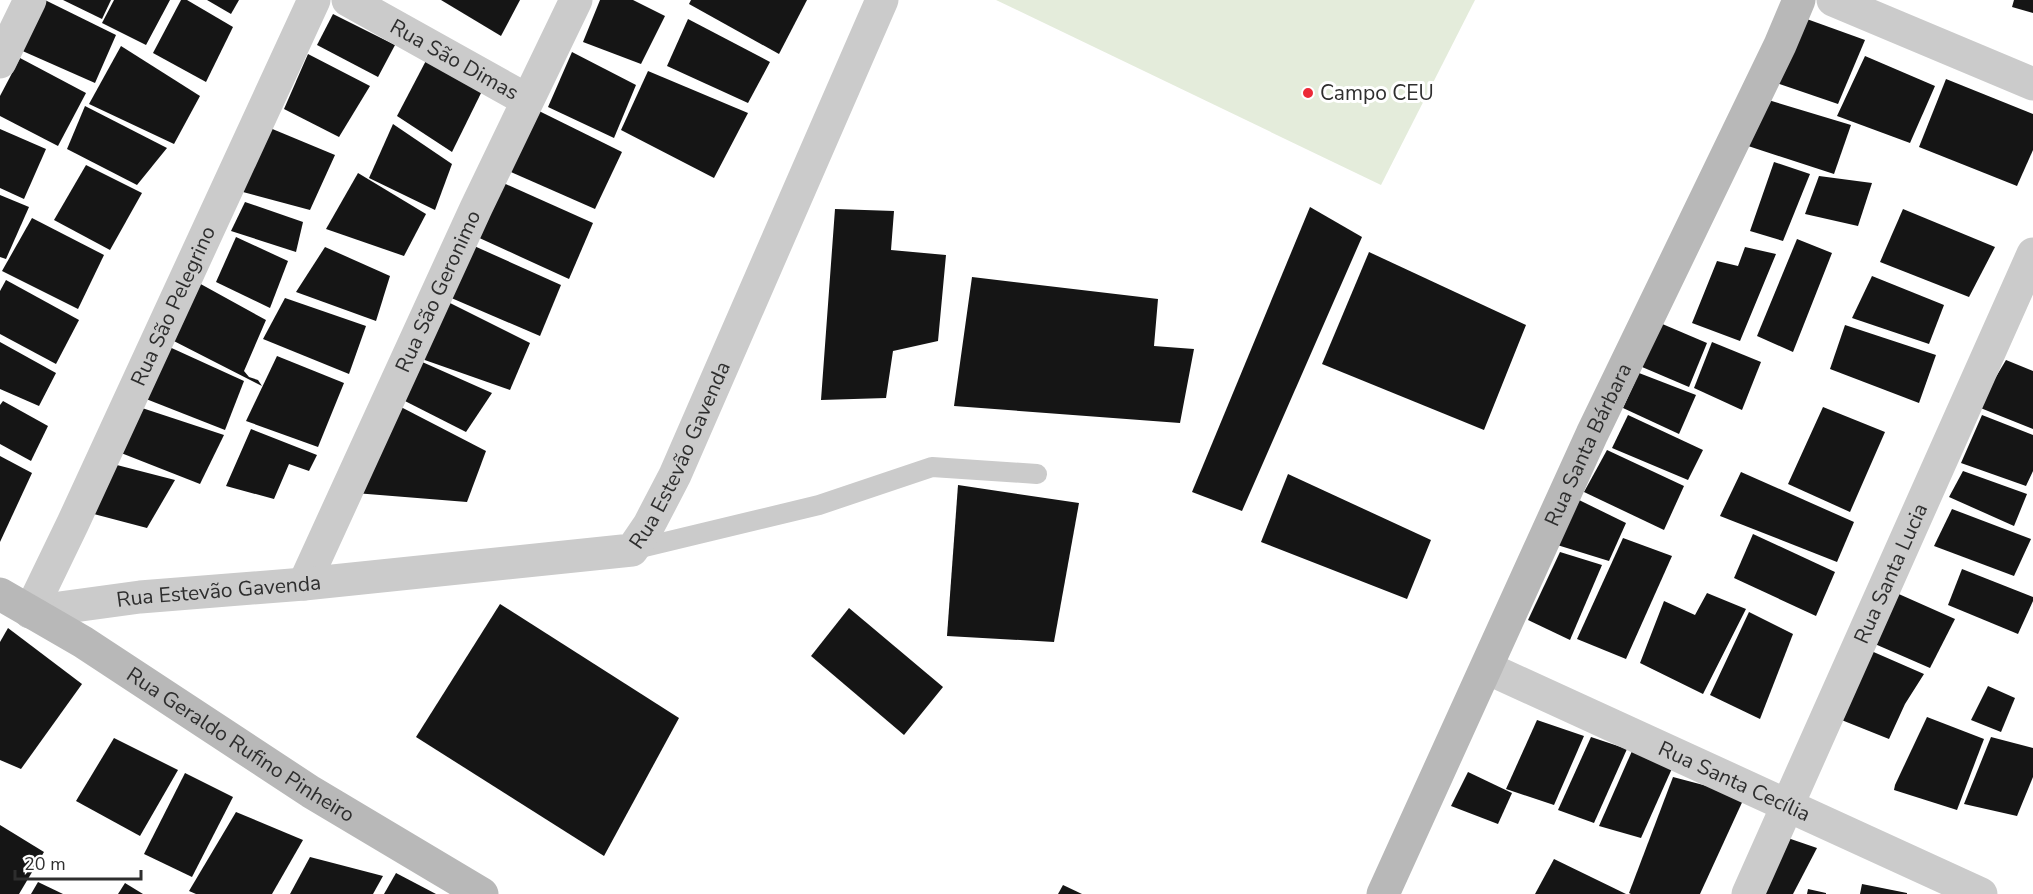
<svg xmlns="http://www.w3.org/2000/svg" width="2033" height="894" font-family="'Nunito Sans',sans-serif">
<rect width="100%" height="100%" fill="#fff"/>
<polygon fill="#e4ecdb" points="996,0 1475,0 1381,185"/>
<g fill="#151515">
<polygon points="45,0 116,35 95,83 18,49"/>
<polygon points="63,0 111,0 102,19"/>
<polygon points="114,0 170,0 146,45 102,23"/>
<polygon points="181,0 187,0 233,27 206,82 153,53"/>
<polygon points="207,0 239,0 231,14"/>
<polygon points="441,0 520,0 501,36"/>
<polygon points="600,0 633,0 665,16 641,64 583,42"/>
<polygon points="691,0 807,0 779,54 689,4"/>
<polygon points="2014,0 2033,0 2033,13 2012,7"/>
<polygon points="333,14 395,45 378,77 317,45"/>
<polygon points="1804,18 1865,40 1838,104 1774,82"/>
<polygon points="688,19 770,62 748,103 667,66"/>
<polygon points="121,46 200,96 174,144 89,104"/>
<polygon points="572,52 636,85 614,138 548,107"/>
<polygon points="430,53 485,85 452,152 397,116"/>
<polygon points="308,54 370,86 339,137 284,109"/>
<polygon points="1865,56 1935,86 1910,143 1837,116"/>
<polygon points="20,58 86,93 58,146 0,116 0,96"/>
<polygon points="648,71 748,113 714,178 621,130"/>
<polygon points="1946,79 2033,114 2033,150 2017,186 1919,147"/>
<polygon points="1765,99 1851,125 1834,174 1742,144"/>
<polygon points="85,106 167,148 137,185 67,149"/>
<polygon points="535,109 622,152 595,209 502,168"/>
<polygon points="393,124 452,164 435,210 369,178"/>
<polygon points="270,128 335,155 310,210 243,192"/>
<polygon points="0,129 46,149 24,199 0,188"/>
<polygon points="1774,162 1810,174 1783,241 1750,231"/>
<polygon points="86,165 142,193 110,250 54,220"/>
<polygon points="358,173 426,214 404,256 326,229"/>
<polygon points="1819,176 1872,183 1858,226 1805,214"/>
<polygon points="499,181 593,223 569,279 475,236"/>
<polygon points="0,195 29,207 6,259 0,257"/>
<polygon points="245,202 303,222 296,252 231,231"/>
<polygon points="1310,207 1362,237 1242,511 1192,492"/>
<polygon points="835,209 894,211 891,250 946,255 938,341 893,351 886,398 821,400"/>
<polygon points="1903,209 1995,247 1969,297 1880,262"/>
<polygon points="32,218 104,255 78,309 2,271"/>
<polygon points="236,237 288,261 270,308 216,282"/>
<polygon points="1797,239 1832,253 1793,352 1757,336"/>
<polygon points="472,245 561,285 540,336 449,297"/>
<polygon points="325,247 390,276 376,321 296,292"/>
<polygon points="1745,247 1776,254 1740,341 1692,323 1717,261 1738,266"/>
<polygon points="1369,252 1526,325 1484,430 1322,364"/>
<polygon points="1872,276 1944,305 1929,344 1852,318"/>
<polygon points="972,277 1158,299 1154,346 1194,349 1180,423 954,406"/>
<polygon points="6,280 79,320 56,364 0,334 0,291"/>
<polygon points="197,282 266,320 244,371 249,377 258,380 262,386 166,337"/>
<polygon points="285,298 366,326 349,374 263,339"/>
<polygon points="446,301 530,343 510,390 419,358"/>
<polygon points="1653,320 1707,343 1689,387 1635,364"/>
<polygon points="1845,325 1936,355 1919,403 1830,369"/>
<polygon points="0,342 56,373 39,406 0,389"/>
<polygon points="1712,342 1761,362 1742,410 1694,388"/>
<polygon points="165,345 244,381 225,430 141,397"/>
<polygon points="277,356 344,383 318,447 246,421"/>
<polygon points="2006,360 2033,371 2033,429 1978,407"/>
<polygon points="420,361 492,393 466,432 399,398"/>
<polygon points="1639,373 1696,395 1679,434 1623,408"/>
<polygon points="3,401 48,426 31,461 0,444 0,405"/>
<polygon points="136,406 224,435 200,484 116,451"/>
<polygon points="399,406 486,451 467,502 355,493"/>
<polygon points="1823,407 1885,432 1850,512 1788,484"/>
<polygon points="1628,415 1703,450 1688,480 1612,448"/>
<polygon points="1982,415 2033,435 2033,471 2026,486 1961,463"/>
<polygon points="251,429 317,455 309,471 289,464 274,499 226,486"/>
<polygon points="1607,450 1684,486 1664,530 1584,492"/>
<polygon points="0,456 32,473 0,542"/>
<polygon points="113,464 175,480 147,528 90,513"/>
<polygon points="1963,471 2027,494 2014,526 1949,497"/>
<polygon points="1741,472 1854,522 1837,562 1720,516"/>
<polygon points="1288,474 1431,540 1407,599 1261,542"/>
<polygon points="958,485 1079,503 1054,642 947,636"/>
<polygon points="1577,499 1626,523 1609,561 1554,544"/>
<polygon points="1952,509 2031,539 2014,576 1934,546"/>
<polygon points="1753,534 1835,572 1816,616 1734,578"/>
<polygon points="1623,538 1672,556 1626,659 1577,639"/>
<polygon points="1560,552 1602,565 1570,640 1528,620"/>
<polygon points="1962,569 2033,597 2033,601 2018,634 1948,605"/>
<polygon points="1892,591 1955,619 1930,668 1868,641"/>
<polygon points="1707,593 1746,609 1703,694 1640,663 1664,601 1695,615"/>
<polygon points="500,604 679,718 604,856 416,737"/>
<polygon points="849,608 943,687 904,735 811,656"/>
<polygon points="1749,612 1793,634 1760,719 1710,695"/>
<polygon points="8,628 82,684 21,769 0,760 0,642"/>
<polygon points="1869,650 1924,674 1905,704 1889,739 1834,717"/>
<polygon points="1988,686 2015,698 2001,732 1971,720"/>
<polygon points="1927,717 1984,739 1957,810 1894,790 1895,785"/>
<polygon points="1537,720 1584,736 1554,805 1506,789"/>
<polygon points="1591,737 1627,749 1594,823 1558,810"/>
<polygon points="1991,737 2033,748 2033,777 2017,816 1964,804"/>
<polygon points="114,738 178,770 140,836 76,801"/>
<polygon points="1632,751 1674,764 1641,838 1599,826"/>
<polygon points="1468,772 1512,793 1498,824 1451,806"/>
<polygon points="185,773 233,797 192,877 144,854"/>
<polygon points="1673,777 1745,796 1700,894 1631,894 1629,893"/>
<polygon points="236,812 303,840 272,894 196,894 189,891"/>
<polygon points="0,825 44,852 19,894 0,894"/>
<polygon points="1782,836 1817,848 1793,894 1753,894"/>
<polygon points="310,857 383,876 373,894 290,894"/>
<polygon points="1554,859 1626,894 1535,894"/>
<polygon points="396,873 436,894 384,894"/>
<polygon points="38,882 63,894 31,894"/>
<polygon points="125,883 143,894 118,894"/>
<polygon points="1862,884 1907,893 1907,894 1860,894"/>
<polygon points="1063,885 1082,894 1058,894"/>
<polygon points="1808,889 1826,893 1826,894 1807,894"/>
</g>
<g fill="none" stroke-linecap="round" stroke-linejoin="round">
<polyline stroke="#cbcbcb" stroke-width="20" points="632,550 819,505 932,467 1037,474"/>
<g stroke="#cbcbcb" stroke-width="33">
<path id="s1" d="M348 0 527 100"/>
<polyline points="1833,0 2033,84"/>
<polyline points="0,62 30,0"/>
<path id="s2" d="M304 584 476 208 576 0"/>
<path id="s3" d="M30 612 140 597 304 584 632 550 649 525 675 475 882 0"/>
<path id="s4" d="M30 612 73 523 314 0"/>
<path id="s5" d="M1487 668 1981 894"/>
<path id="s6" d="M1748 894 2033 254"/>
</g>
<g stroke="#b8b8b8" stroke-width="33">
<path id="s7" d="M0 594 83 642 311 792 482 894"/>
<path id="s8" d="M1383 894 1592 434 1780 45 1799 0"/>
</g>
</g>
<circle fill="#ec2937" stroke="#fff" stroke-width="2" cx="1308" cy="93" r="6"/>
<g text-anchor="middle" stroke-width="6" stroke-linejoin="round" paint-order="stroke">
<g font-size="21" fill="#2e2e2e" stroke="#fff">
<text dy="7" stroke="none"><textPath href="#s1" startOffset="122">Rua São Dimas</textPath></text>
<text dy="7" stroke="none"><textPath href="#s2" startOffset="322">Rua São Geronimo</textPath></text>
<text dy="7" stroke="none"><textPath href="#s4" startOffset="338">Rua São Pelegrino</textPath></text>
<text dy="7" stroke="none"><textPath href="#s8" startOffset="494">Rua Santa Bárbara</textPath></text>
<text dy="7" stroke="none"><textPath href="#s3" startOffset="712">Rua Estevão Gavenda</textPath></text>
<text dy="7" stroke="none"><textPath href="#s6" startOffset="351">Rua Santa Lucia</textPath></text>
<text dy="7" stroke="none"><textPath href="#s3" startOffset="190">Rua Estevão Gavenda</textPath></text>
<text dy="7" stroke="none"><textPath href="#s7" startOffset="284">Rua Geraldo Rufino Pinheiro</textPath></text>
<text dy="7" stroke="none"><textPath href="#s5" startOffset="272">Rua Santa Cecília</textPath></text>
</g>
<g font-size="21" fill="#2e2e2e" stroke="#fff" text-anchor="start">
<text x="1320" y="100">Campo CEU</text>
</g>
</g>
<path d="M15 870v9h126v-9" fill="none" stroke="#2e2e2e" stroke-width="3"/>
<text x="24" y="870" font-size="18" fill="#2e2e2e" stroke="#ffffff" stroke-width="4.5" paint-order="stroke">20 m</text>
</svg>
